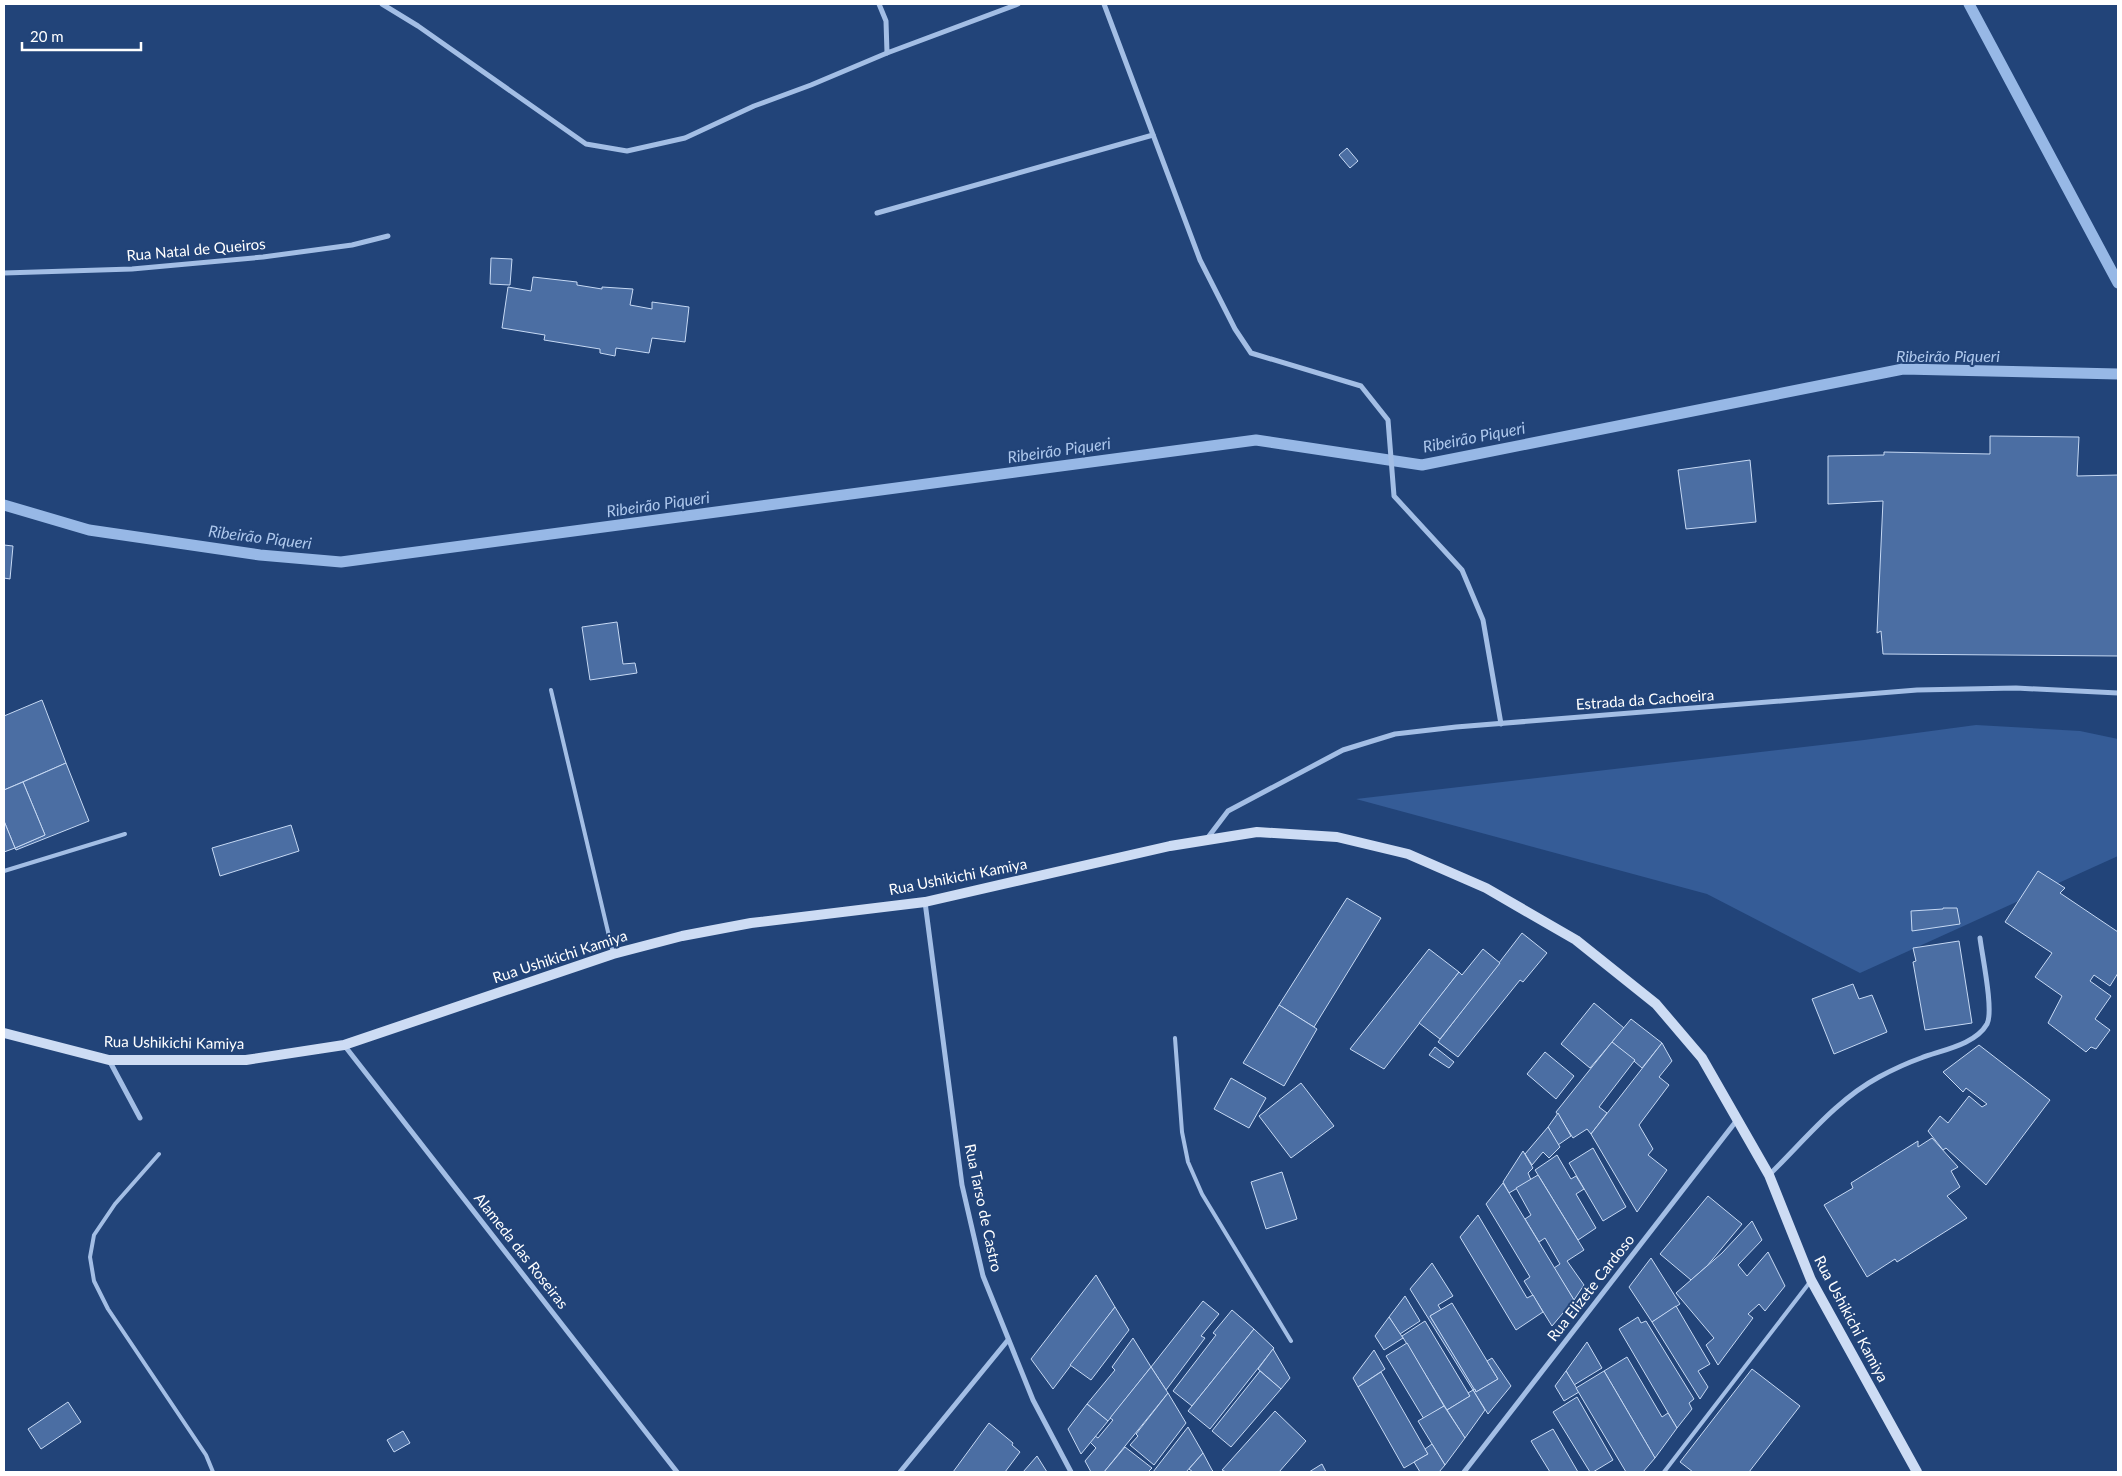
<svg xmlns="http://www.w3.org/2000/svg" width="2122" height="1476" font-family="Lato,sans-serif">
<rect width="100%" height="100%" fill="#224479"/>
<polygon fill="#355c97" points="1976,725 2080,731 2118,739 2118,856 1860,973 1707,894 1356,799 1864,740"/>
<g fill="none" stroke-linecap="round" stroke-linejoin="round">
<g stroke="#97b8e6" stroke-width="11">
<polyline points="1969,4 2118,283"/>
<polyline points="4,505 89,530 260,555 341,562 1256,440 1422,465 1903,369 2118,374"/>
</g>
</g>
<g fill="#4b6ea3" stroke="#c6d9f4">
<polygon points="1347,148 1358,161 1350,168 1339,155"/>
<polygon points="491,258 512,259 510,285 490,284"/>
<polygon points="533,277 577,282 577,285 602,289 602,287 633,289 630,305 652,309 652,302 689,307 685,342 652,338 649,353 616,348 615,356 600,353 600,349 544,340 545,335 502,328 508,287 531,291"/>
<polygon points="1990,436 2079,437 2077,476 2118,475 2118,656 1883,654 1881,631 1877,633 1883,501 1828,504 1828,456 1884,455 1884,452 1990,454"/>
<polygon points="1750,460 1756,522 1686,529 1678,470"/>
<polygon points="4,545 13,546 10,579 4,578"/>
<polygon points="617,622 623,664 635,663 637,673 590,680 582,627"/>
<polygon points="42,700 66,763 4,790 4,716"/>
<polygon points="66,763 89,821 16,850 15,848 45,835 23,782"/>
<polygon points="23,782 45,835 15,848 4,821 4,790"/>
<polygon points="4,821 15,848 4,852"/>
<polygon points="291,825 299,851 220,876 212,848"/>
<polygon points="2038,871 2065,888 2060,893 2118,932 2118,973 2110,986 2094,975 2090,981 2111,996 2095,1019 2110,1030 2096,1049 2091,1047 2086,1052 2048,1023 2062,996 2035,977 2052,953 2005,922"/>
<polygon points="1347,898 1381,918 1314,1027 1279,1005"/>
<polygon points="1943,908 1957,908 1960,924 1912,931 1911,911 1943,909"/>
<polygon points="1522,933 1547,953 1523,982 1520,980 1458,1057 1438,1042"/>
<polygon points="1959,941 1972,1023 1925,1030 1913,962 1916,961 1913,948"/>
<polygon points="1429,949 1459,972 1384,1069 1350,1049"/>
<polygon points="1483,949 1500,963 1440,1039 1419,1023 1459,972 1462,975"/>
<polygon points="1853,984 1859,999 1872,995 1887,1032 1834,1054 1812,999"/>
<polygon points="1594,1003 1624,1028 1590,1068 1561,1044"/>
<polygon points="1279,1005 1317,1029 1284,1086 1243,1063"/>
<polygon points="1631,1019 1662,1043 1642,1068 1612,1042"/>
<polygon points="1612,1042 1635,1060 1599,1107 1607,1113 1591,1134 1587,1129 1573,1138 1556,1112"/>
<polygon points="1662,1043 1672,1061 1659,1077 1669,1085 1639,1125 1653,1149 1648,1155 1667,1170 1637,1212 1591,1134"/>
<polygon points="1979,1045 2050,1100 1986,1185 1946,1148 1943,1150 1928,1131 1940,1116 1948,1123 1969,1096 1982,1107 1987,1104 1966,1088 1963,1092 1943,1072"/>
<polygon points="1435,1047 1454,1062 1449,1068 1429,1055"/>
<polygon points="1545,1052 1574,1076 1556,1099 1527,1074"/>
<polygon points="1231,1078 1266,1098 1249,1128 1214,1109"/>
<polygon points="1301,1083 1334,1126 1291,1158 1259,1116"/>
<polygon points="1558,1113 1571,1136 1558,1145 1548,1127"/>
<polygon points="1548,1127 1560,1147 1549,1158 1543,1152 1532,1165 1525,1154"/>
<polygon points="1932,1138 1958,1167 1951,1171 1960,1187 1947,1196 1967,1218 1897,1262 1895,1259 1867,1277 1824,1205 1853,1188 1851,1183 1918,1141 1918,1147"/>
<polygon points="1593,1148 1626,1207 1603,1221 1569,1163"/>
<polygon points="1523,1151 1533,1168 1528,1173 1531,1180 1509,1193 1503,1182"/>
<polygon points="1557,1155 1571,1179 1576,1176 1584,1189 1576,1194 1596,1228 1578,1240 1535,1170"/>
<polygon points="1282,1172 1297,1219 1266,1229 1251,1182"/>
<polygon points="1538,1175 1584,1250 1567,1261 1584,1285 1574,1300 1554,1268 1560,1264 1545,1238 1539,1242 1525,1219 1531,1215 1516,1188"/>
<polygon points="1503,1183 1574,1300 1552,1326 1524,1281 1530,1277 1486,1204"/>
<polygon points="1708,1196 1742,1224 1707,1266 1691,1280 1660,1254"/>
<polygon points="1478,1215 1527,1298 1533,1295 1543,1312 1516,1330 1460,1237"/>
<polygon points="1752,1221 1762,1240 1738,1265 1747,1276 1768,1252 1785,1286 1765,1311 1759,1304 1748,1314 1753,1318 1718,1365 1706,1345 1714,1338 1676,1293 1722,1253"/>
<polygon points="1651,1258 1680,1304 1652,1322 1629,1287"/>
<polygon points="1432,1263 1453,1296 1438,1305 1441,1310 1430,1316 1475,1389 1473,1390 1410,1289"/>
<polygon points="1096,1275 1115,1307 1053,1389 1031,1359"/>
<polygon points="1405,1296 1420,1321 1400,1334 1389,1317"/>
<polygon points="1203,1301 1219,1314 1201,1336 1205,1338 1166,1390 1151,1367"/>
<polygon points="1452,1303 1498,1379 1476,1392 1430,1316"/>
<polygon points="1676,1306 1710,1364 1698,1371 1708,1387 1700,1399 1652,1322"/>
<polygon points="1115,1307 1129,1330 1091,1380 1070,1365"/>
<polygon points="1232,1310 1254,1329 1192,1406 1173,1391 1216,1335 1213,1333"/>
<polygon points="1389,1317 1403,1338 1384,1350 1375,1336"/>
<polygon points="1638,1317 1641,1323 1646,1321 1694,1399 1689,1403 1692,1409 1677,1428 1619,1329"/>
<polygon points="1425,1321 1470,1396 1447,1410 1402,1336"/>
<polygon points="1254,1329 1274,1348 1210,1429 1188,1411"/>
<polygon points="1133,1338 1151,1367 1108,1421 1087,1404 1115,1370 1112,1367"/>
<polygon points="1587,1342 1602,1368 1574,1385 1566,1371"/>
<polygon points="1407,1343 1444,1406 1424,1419 1386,1356"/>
<polygon points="1273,1349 1290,1378 1281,1389 1258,1369"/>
<polygon points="1374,1350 1385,1369 1358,1387 1353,1378"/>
<polygon points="1627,1357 1662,1417 1668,1413 1677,1428 1655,1458 1604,1371"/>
<polygon points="1492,1358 1511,1386 1488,1414 1473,1390 1475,1389 1476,1392 1498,1379 1487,1361"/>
<polygon points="1151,1367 1168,1393 1104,1472 1091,1472 1085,1461 1096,1448 1090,1442 1095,1436 1098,1438 1113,1420 1110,1418"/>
<polygon points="1752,1369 1800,1406 1749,1472 1693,1472 1680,1462"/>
<polygon points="1260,1371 1281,1389 1231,1447 1212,1431"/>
<polygon points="1566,1371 1579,1392 1564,1401 1555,1386"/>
<polygon points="1604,1371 1655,1458 1643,1472 1626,1472 1576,1388"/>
<polygon points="1381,1372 1428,1454 1404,1468 1358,1387"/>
<polygon points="1473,1390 1485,1410 1465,1438 1447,1410 1470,1396 1468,1393"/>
<polygon points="1168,1393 1186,1423 1154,1465 1130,1445 1138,1436 1136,1434"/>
<polygon points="1577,1397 1613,1460 1593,1472 1590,1472 1553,1412"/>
<polygon points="68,1402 81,1422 41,1449 28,1429"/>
<polygon points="1087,1404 1108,1421 1081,1454 1068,1429"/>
<polygon points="1444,1406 1465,1438 1445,1465 1418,1421"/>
<polygon points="1275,1411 1306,1441 1279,1472 1226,1472 1222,1470"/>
<polygon points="989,1423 1013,1443 1012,1445 1020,1452 1005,1472 953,1472"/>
<polygon points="1188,1427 1203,1453 1186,1472 1153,1472"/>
<polygon points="1553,1429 1578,1472 1550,1472 1531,1441"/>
<polygon points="403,1431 410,1443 394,1452 387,1440"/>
<polygon points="1432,1444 1445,1465 1439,1472 1420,1472 1414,1462 1428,1454 1425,1449"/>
<polygon points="1125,1447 1152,1468 1148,1472 1104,1472"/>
<polygon points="1203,1453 1212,1470 1214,1472 1193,1472 1189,1469"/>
<polygon points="1037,1456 1047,1472 1023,1472"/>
<polygon points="1322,1464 1326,1472 1309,1472"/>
</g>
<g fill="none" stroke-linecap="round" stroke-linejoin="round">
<g stroke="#a3bee5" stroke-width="4">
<polyline points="551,690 613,953"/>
<polyline points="4,871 125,834"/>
<polyline points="1175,1038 1182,1132 1188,1162 1202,1194 1291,1341"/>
<polyline points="159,1154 115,1204 94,1235 90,1257 94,1281 108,1309 206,1455 213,1472"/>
<polyline points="1664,1472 1810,1282"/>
</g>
<g stroke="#a3bee5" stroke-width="5">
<polyline points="382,4 418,26 586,144 627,151 685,138 754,106 811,85 887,53"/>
<polyline points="879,4 886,21 887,53 1018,4"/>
<polyline points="1104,4 1200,260 1235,329 1251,353 1361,386 1388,420 1394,496 1462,570 1483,620 1501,724"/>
<polyline points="877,213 1153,135"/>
<polyline points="4,273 132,269 263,257 352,245 388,236"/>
<polyline points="1206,840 1228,811 1343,750 1395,734 1456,727 1917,690 2016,688 2118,693"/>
<polyline points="925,902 962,1185 983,1276 1033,1400 1071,1472"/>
<polyline points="344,1045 677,1472"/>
<polyline points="109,1060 140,1118"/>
<path d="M1769 1175C1804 1141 1836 1100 1879 1077 1892 1070 1907 1063 1921 1058 1942 1050 1975 1045 1987 1024 1994 1011 1982 955 1980 938"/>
<polyline points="900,1472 1008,1340"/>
<polyline points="1464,1472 1737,1120"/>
</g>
<polyline stroke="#cddcf4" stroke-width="10" points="4,1033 109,1060 246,1060 344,1045 613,954 682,936 751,923 925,902 1170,846 1257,832 1337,837 1408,854 1486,888 1576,940 1656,1004 1702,1058 1769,1175 1811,1280 1917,1472"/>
</g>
<g text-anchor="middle" stroke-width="4" stroke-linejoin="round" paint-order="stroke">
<g font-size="15" fill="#fff" stroke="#224479">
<text transform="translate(196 250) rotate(-5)" y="5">Rua Natal de Queiros</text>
<text transform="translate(1645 700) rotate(-4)" y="5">Estrada da Cachoeira</text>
<text transform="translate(958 877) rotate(-11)" y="5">Rua Ushikichi Kamiya</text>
<text transform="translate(560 957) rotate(-18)" y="5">Rua Ushikichi Kamiya</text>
<text transform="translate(174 1043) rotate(1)" y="5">Rua Ushikichi Kamiya</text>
<text transform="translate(983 1208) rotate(78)" y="5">Rua Tarso de Castro</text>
<text transform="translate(521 1251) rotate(52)" y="5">Alameda das Roseiras</text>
<text transform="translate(1591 1288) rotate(-52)" y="5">Rua Elizete Cardoso</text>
<text transform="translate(1851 1319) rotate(62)" y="5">Rua Ushikichi Kamiya</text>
</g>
<g font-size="16" font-style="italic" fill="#aec8ed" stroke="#224479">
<text x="1948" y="362">Ribeirão Piqueri</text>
<text transform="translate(1474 437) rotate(-11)" y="6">Ribeirão Piqueri</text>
<text transform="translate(1059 450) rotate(-8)" y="6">Ribeirão Piqueri</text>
<text transform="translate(658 504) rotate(-8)" y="6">Ribeirão Piqueri</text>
<text transform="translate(260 537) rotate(7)" y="6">Ribeirão Piqueri</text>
</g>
</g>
<rect width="2122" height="1476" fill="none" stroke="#ffffff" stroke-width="10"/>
<path d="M22 42v8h119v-8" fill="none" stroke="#ffffff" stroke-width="2.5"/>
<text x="30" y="42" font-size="15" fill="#ffffff" stroke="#224479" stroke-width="4" paint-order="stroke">20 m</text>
</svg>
